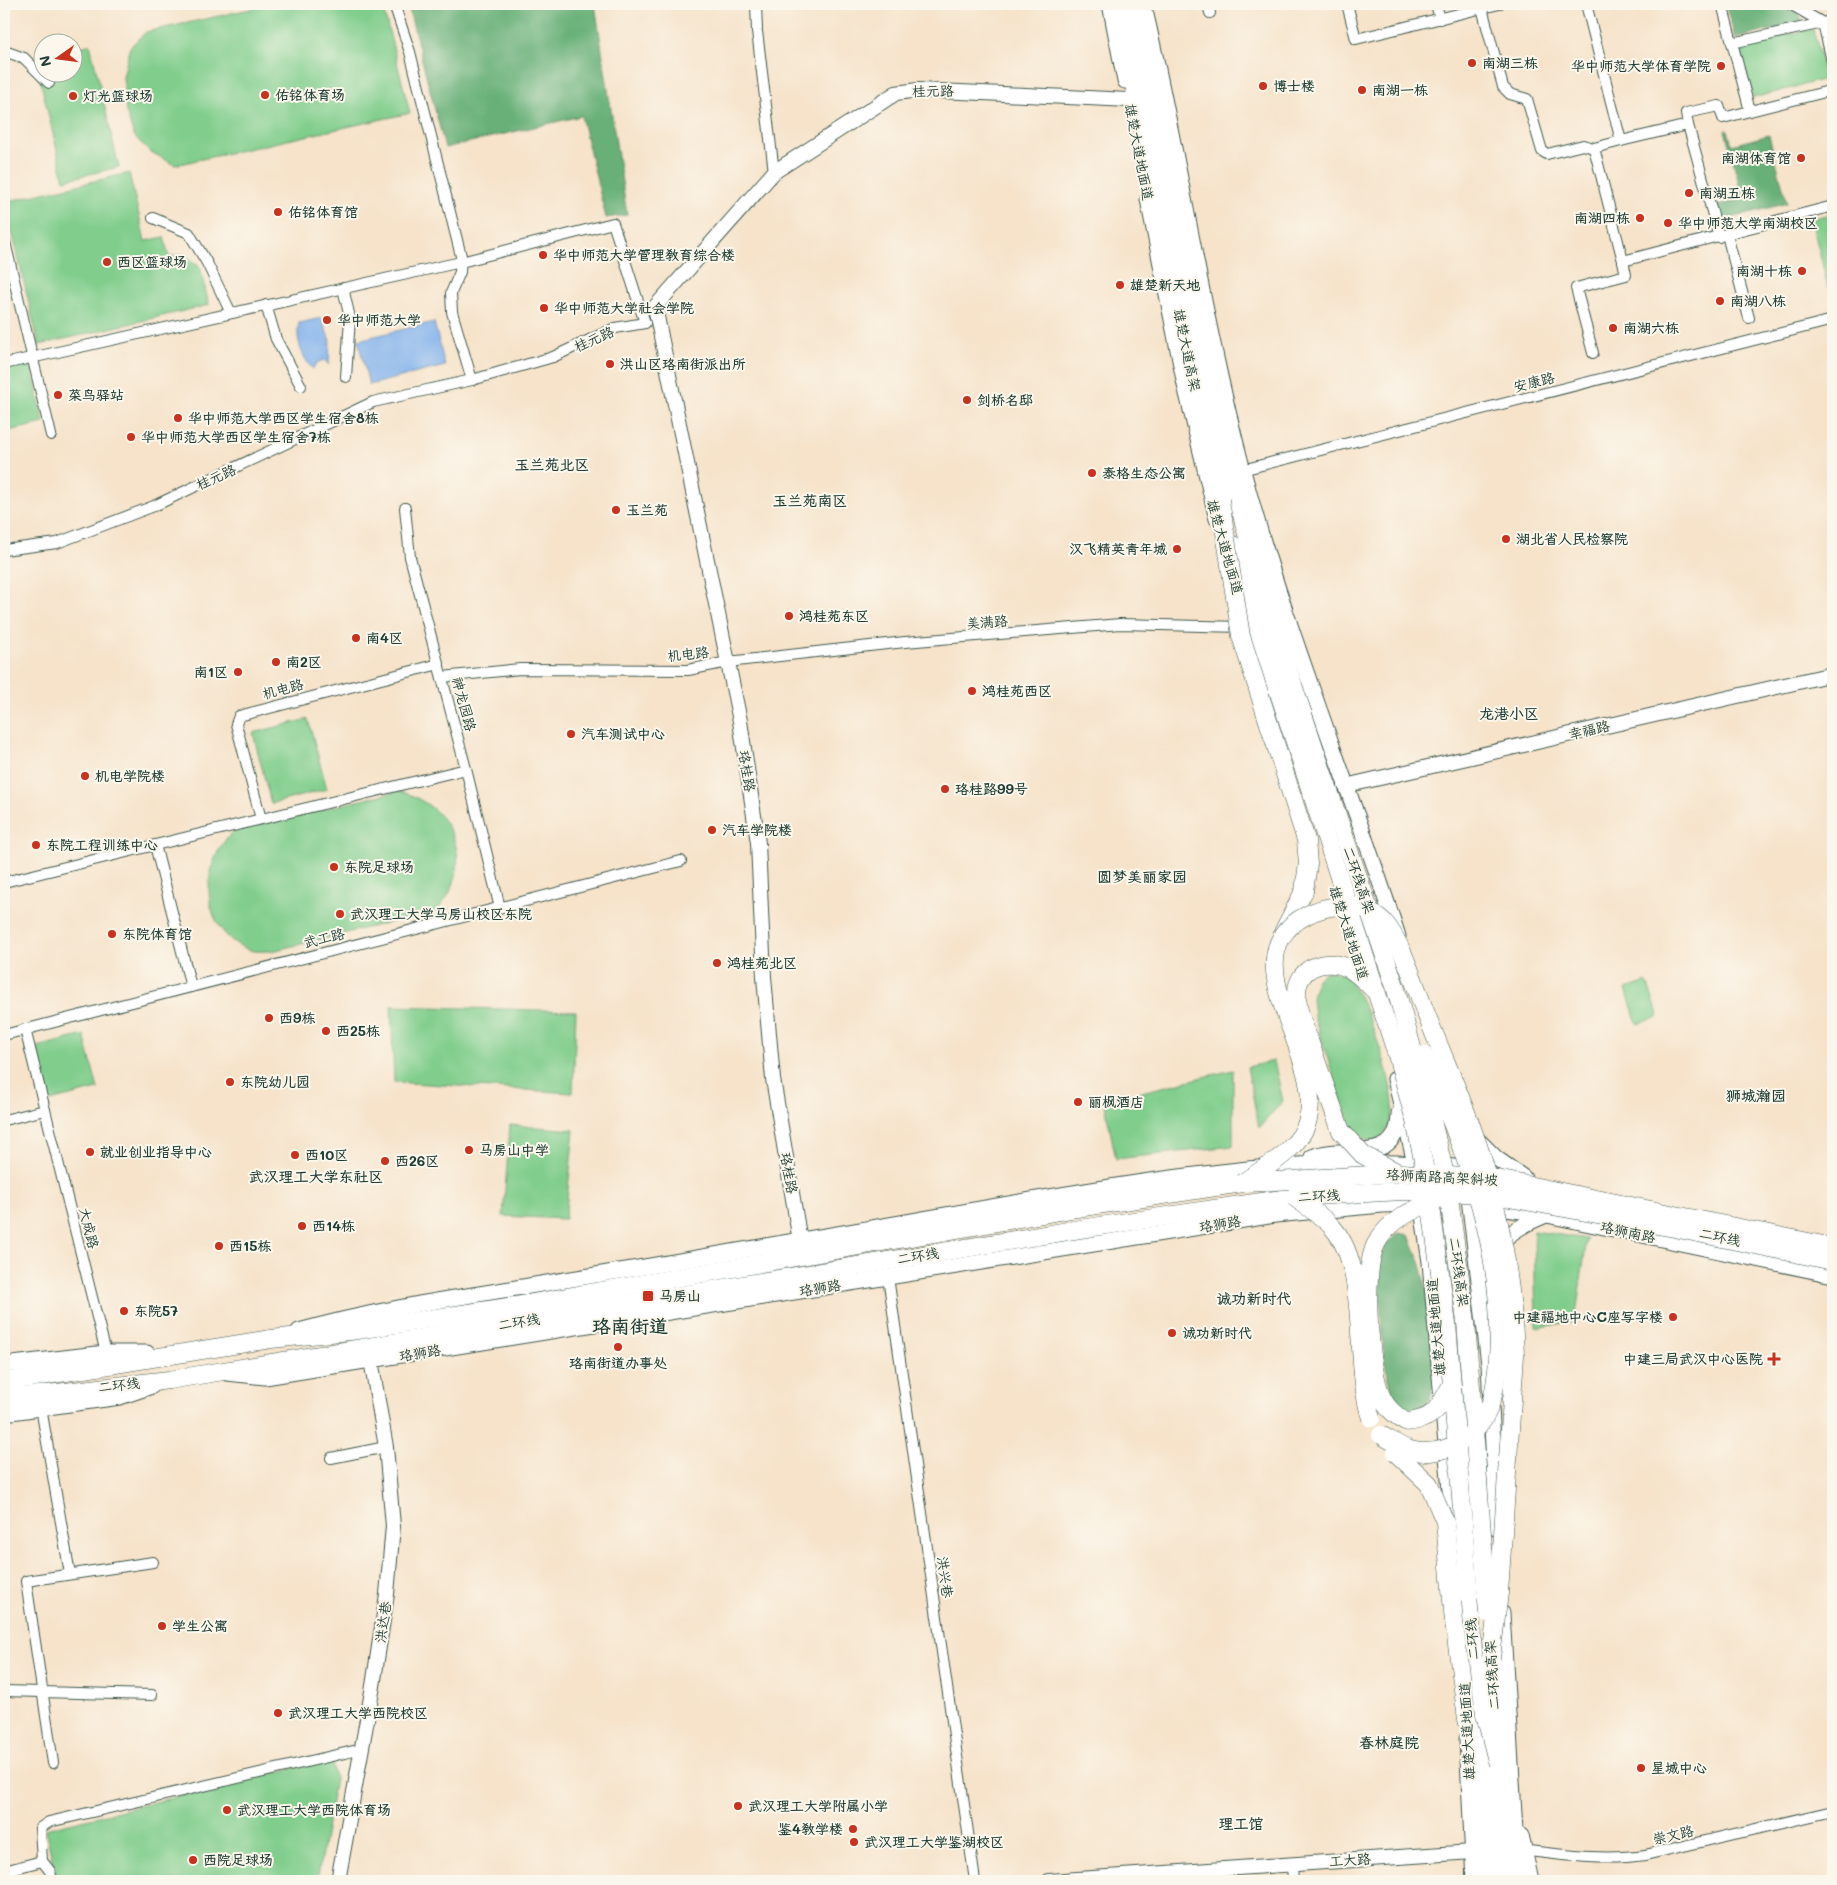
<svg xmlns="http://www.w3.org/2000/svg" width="1837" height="1885" font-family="Mali,'LXGW WenKai TC',sans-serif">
<rect width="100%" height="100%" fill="#fbf7ec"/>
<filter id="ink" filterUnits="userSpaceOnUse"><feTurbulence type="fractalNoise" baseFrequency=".02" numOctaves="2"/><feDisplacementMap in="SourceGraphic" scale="10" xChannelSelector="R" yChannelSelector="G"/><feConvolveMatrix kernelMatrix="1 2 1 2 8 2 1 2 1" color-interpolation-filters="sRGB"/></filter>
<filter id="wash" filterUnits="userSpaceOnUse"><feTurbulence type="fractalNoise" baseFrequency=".0096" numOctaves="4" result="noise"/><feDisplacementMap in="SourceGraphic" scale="20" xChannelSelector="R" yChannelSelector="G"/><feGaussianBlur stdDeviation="1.12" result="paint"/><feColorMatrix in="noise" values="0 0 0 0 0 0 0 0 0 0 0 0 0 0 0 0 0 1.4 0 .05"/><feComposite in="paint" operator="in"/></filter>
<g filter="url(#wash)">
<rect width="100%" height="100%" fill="#f6e3ca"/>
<g fill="#80cd8c" stroke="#508560">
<polygon points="273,4 382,4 410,113 175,165 149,151 134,136 126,112 123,77 130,47 146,32"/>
<polygon points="1813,29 1826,79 1753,98 1739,45"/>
<polygon points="90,44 119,167 64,180 35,58 42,56 42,72 72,72 73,49"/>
<polygon points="129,173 145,241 164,237 169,257 183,254 200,267 209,305 39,345 5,202"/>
<polygon points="1833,213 1833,286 1828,287 1811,219"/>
<polygon points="30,362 44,423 4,432 4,368"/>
<polygon points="308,719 327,789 271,804 253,733"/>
<path d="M398 791C455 805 478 868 436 911L272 951C265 951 255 952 249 950 199 931 198 863 234 831Z"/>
<path d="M1326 971C1334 972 1341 972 1347 978 1365 995 1396 1087 1393 1111 1391 1126 1380 1149 1362 1138 1357 1135 1353 1128 1349 1123L1314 1017 1312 997 1317 979Z"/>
<polygon points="1647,982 1659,1017 1637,1024 1626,989"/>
<polygon points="391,1006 576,1011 573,1093 394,1082"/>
<polygon points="84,1035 98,1089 50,1101 37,1047"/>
<polygon points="1274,1061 1283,1101 1259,1128 1247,1067"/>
<polygon points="1233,1070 1233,1146 1116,1159 1104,1101"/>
<polygon points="510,1125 574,1130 565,1219 503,1216"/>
<polygon points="1534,1231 1587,1239 1575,1321 1536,1328"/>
<polygon points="327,1760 332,1763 335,1779 317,1881 57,1881 45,1829"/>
</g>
<g fill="#68b078" stroke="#447656">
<polygon points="438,4 595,4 627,215 606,218 581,116 445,148 409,10"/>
<path d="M1725 4C1744 4 1797 0 1803 22L1738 38 1735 37Z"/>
<polygon points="1725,130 1728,130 1732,145 1769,135 1787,203 1720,221 1716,206 1743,199"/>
<path d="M1399 1233 1409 1235C1413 1246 1419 1257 1422 1268 1428 1289 1442 1396 1425 1407 1419 1411 1412 1410 1406 1409L1392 1391 1384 1360 1378 1270 1386 1244Z"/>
</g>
<g fill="#81b1ec" stroke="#507790">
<path d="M321 318 330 340 329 365 324 360C318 362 315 363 313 369 302 358 295 338 299 323Z"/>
<polygon points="434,322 445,366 369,385 358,340"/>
</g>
</g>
<g filter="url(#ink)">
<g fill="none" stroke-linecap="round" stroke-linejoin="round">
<g stroke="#3f564a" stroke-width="12">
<g id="street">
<polyline points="394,4 410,52 461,256 460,272 451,293 452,312 472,380"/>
<polyline points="756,4 757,31 774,172"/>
<polyline points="1208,4 1210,13"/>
<polyline points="1347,4 1356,39 1499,4"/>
<polyline points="1436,4 1440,19"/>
<polyline points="1586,4 1621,141 1594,148"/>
<polyline points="1722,4 1750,111 1833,90"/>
<polyline points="1790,4 1823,23 1833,20"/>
<polyline points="1482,8 1503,87 1510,94 1527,99 1542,151 1547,154 1583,145 1594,148 1623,261 1833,206"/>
<polyline points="1732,43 1823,23 1833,65"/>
<polyline points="4,51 24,58 49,83"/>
<polyline points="1688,125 1686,113 1719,106 1723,118 1750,111"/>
<polyline points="1621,141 1688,125 1719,237"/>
<polyline points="153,218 189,233 207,263 231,313"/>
<polyline points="1727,235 1749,318"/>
<polyline points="4,238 51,435"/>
<polyline points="343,288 350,318 346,377"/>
<polyline points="266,305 276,339 301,386"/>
<polyline points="1593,353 1576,288 1626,275 1623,261"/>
<polyline points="4,364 461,262 613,223 645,323"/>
<polyline points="1242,470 1833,320"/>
<polyline points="405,508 410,557 466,769 500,908"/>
<polyline points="4,550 57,543 154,506 373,402 472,380 553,357 615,328 645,323"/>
<polyline points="442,677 520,669 688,670 728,662 905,642 1120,624 1243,627"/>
<polyline points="261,819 236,724 239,716 439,664"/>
<polyline points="155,845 191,987"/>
<polyline points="4,882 466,769"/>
<polyline points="4,1035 681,861"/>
<polyline points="45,1110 106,1353"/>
<polyline points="4,1120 45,1110 25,1029"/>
<polyline points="888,1277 975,1881"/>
<polyline points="41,1408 70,1574"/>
<polyline points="331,1458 386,1447"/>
<polyline points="4,1691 152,1695"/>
<polyline points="53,1763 26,1581 153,1562"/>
<path d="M1520 1850C1563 1855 1603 1861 1645 1855L1833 1811"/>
<polyline points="1292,1865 1293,1881"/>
<polyline points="4,1871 42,1861"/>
<polyline points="52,1881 50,1871 42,1861 40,1828 49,1822 362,1749"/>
</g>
</g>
<g stroke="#3f564a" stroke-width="16">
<g id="secondary">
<polyline points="1345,786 1833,674"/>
<polyline points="800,1241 773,1079 764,977 758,843 740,721 655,307 774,172 896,93 918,90 1129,100"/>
<polyline points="338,1881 373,1686 387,1594 393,1526 386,1447 371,1360"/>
<polyline points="1049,1881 1472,1852"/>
</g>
</g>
<g stroke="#3f564a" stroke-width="17">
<g id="primary">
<polyline points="1110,4 1125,81"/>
<path d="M1146 15C1181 166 1203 321 1243 471 1285 629 1348 781 1398 936"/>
<polyline points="1148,199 1185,385 1217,519"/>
<polyline points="1243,610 1287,745"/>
<polyline points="1395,1079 1415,1163 1430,1262 1454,1536"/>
<polyline points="1475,1137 1496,1158 1524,1178"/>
<path d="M1312 1157C1346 1143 1399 1168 1399 1113"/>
<polyline points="1467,1182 1489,1364 1497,1528"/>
<polyline points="1486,1206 1547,1215 1833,1275"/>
<path d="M1496 1247C1511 1231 1526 1223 1546 1215"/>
<path d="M299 1331C373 1310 448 1299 523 1287 616 1272 708 1256 801 1240 917 1221 1033 1198 1150 1181 1258 1166 1370 1154 1479 1170"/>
<polyline points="4,1365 106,1353 147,1353"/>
<polyline points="227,1373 265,1377 1275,1215 1382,1205 1428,1203"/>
<polyline points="4,1413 120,1397 152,1386"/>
<polyline points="1502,1613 1518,1881"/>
<polyline points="1467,1739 1474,1881"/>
<polyline points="1521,1836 1531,1881"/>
</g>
</g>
<g stroke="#3f564a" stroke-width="19">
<g id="highway">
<polyline points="1121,4 1130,65 1194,382 1224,513"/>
<polyline points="1136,4 1206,377 1253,557 1293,685"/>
<polyline points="1233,545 1278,690"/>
<polyline points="1283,932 1304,891"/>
<polyline points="4,1382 271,1339 350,1331 515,1306 1077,1208 1242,1183"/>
<polyline points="4,1399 169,1380 1080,1229 1294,1197"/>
<polyline points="1469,1596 1490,1881"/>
<polyline points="1491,1658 1506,1881"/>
</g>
</g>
<use href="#street" stroke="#fff" stroke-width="10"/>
<use href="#secondary" stroke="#fff" stroke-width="14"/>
<use href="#primary" stroke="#fff" stroke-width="15"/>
<use href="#highway" stroke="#fff" stroke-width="18"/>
<g stroke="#3f564a" stroke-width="19" stroke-linecap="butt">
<g id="highway-bridge">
<polyline points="1220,500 1241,636 1306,840 1308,864 1304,891"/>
<polyline points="1293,685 1395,986 1432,1120 1447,1183 1466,1322 1488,1613"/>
<polyline points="1278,690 1397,1055 1415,1121 1428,1185 1447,1324 1469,1596"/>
<path d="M1376 992C1367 983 1357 972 1346 967 1328 960 1304 964 1298 985 1295 995 1298 1005 1300 1015L1341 1131 1363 1155 1397 1172"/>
<path d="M1242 1183C1266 1167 1301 1149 1308 1119 1325 1053 1226 956 1307 915 1324 906 1347 903 1366 909 1371 911 1379 917 1383 921 1402 941 1415 986 1425 1011 1449 1072 1478 1133 1493 1197 1506 1249 1513 1302 1515 1355L1499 1593 1491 1658"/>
<polyline points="1245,1183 1400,1173 1497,1179 1833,1247"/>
<polyline points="1294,1197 1403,1191 1487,1194 1674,1228 1833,1261"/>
<path d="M1294 1197C1307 1207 1322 1215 1333 1228 1370 1270 1353 1364 1371 1418"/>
<path d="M1440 1198C1415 1209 1389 1219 1376 1244 1362 1270 1369 1371 1382 1398 1387 1409 1396 1415 1405 1422 1434 1420 1438 1409 1451 1386"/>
<path d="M1381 1435C1391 1440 1404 1450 1415 1451 1434 1455 1457 1447 1471 1434 1493 1415 1496 1385 1498 1358 1506 1250 1465 1152 1424 1055"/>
<polyline points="1396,1453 1429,1484 1445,1522 1454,1622 1467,1719 1480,1769"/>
</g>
</g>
<use href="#highway-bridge" stroke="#fff" stroke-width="18"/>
</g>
</g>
<g fill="#c8321e" stroke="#fbf7ec" stroke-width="2">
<circle cx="1472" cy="63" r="5"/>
<circle cx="1721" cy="66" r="5"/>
<circle cx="1263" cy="86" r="5"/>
<circle cx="1362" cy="90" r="5"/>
<circle cx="265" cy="95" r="5"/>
<circle cx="73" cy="96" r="5"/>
<circle cx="1801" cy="158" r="5"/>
<circle cx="1689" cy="193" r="5"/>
<circle cx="278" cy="212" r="5"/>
<circle cx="1640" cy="218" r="5"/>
<circle cx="1668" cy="223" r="5"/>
<circle cx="543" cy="255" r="5"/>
<circle cx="107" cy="262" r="5"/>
<circle cx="1802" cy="271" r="5"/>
<circle cx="1120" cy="285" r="5"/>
<circle cx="1720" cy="301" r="5"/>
<circle cx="544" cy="308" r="5"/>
<circle cx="327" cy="320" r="5"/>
<circle cx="1613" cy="328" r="5"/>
<circle cx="610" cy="364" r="5"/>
<circle cx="58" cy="395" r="5"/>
<circle cx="967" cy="400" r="5"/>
<circle cx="178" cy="418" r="5"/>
<circle cx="131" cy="437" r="5"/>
<circle cx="1092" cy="473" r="5"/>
<circle cx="616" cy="510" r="5"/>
<circle cx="1506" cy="539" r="5"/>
<circle cx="1177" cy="549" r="5"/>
<circle cx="789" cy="616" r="5"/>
<circle cx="356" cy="638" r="5"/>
<circle cx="276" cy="662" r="5"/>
<circle cx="238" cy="672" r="5"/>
<circle cx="972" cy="691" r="5"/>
<circle cx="571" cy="734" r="5"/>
<circle cx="85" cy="776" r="5"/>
<circle cx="945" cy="789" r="5"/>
<circle cx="712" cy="830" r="5"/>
<circle cx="36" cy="845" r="5"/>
<circle cx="334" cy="867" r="5"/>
<circle cx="340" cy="914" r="5"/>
<circle cx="112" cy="934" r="5"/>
<circle cx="717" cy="963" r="5"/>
<circle cx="269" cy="1018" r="5"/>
<circle cx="326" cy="1031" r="5"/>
<circle cx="230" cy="1082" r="5"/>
<circle cx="1078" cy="1102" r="5"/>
<circle cx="469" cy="1150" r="5"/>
<circle cx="90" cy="1152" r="5"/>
<circle cx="295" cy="1155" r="5"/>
<circle cx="385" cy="1161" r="5"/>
<circle cx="302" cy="1226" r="5"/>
<circle cx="219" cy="1246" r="5"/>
<rect x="642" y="1290" width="12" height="12" rx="2.5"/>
<circle cx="124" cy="1311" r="5"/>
<circle cx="1673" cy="1317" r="5"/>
<circle cx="1172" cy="1333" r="5"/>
<circle cx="618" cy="1347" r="5"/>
<path d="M1771.5 1351.5h5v5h5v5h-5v5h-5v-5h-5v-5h5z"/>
<circle cx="162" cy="1626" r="5"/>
<circle cx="278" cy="1713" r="5"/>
<circle cx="1641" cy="1768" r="5"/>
<circle cx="738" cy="1806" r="5"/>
<circle cx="227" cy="1810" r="5"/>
<circle cx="853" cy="1829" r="5"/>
<circle cx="854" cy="1842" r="5"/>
<circle cx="193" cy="1860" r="5"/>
</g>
<g text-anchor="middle" stroke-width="4" stroke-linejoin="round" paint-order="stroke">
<g font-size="14" font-weight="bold" fill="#1f3d34" stroke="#fbf7ec" text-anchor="start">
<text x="1482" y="68">南湖三栋</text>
<text x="1711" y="71" text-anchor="end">华中师范大学体育学院</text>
<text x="1273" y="91">博士楼</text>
<text x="1372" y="95">南湖一栋</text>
<text x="275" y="100">佑铭体育场</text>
<text x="83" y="101">灯光篮球场</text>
<text x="1791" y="163" text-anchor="end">南湖体育馆</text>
<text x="1699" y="198">南湖五栋</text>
<text x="288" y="217">佑铭体育馆</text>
<text x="1630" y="223" text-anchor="end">南湖四栋</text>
<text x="1678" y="228">华中师范大学南湖校区</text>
<text x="553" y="260">华中师范大学管理教育综合楼</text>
<text x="117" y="267">西区篮球场</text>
<text x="1792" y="276" text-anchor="end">南湖十栋</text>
<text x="1130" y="290">雄楚新天地</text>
<text x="1730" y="306">南湖八栋</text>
<text x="554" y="313">华中师范大学社会学院</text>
<text x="337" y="325">华中师范大学</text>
<text x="1623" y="333">南湖六栋</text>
<text x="620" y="369">洪山区珞南街派出所</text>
<text x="68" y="400">菜鸟驿站</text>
<text x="977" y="405">剑桥名邸</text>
<text x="188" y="423">华中师范大学西区学生宿舍8栋</text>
<text x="141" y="442">华中师范大学西区学生宿舍7栋</text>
<text x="1102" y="478">泰格生态公寓</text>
<text x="626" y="515">玉兰苑</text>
<text x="1516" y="544">湖北省人民检察院</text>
<text x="1167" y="554" text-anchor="end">汉飞精英青年城</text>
<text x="799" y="621">鸿桂苑东区</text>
<text x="366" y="643">南4区</text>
<text x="286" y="667">南2区</text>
<text x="228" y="677" text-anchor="end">南1区</text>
<text x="982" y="696">鸿桂苑西区</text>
<text x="581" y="739">汽车测试中心</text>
<text x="95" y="781">机电学院楼</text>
<text x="955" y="794">珞桂路99号</text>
<text x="722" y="835">汽车学院楼</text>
<text x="46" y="850">东院工程训练中心</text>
<text x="344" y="872">东院足球场</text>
<text x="350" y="919">武汉理工大学马房山校区东院</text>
<text x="122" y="939">东院体育馆</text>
<text x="727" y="968">鸿桂苑北区</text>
<text x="279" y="1023">西9栋</text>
<text x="336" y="1036">西25栋</text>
<text x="240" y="1087">东院幼儿园</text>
<text x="1088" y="1107">丽枫酒店</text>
<text x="479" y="1155">马房山中学</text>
<text x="100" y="1157">就业创业指导中心</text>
<text x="305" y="1160">西10区</text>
<text x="395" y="1166">西26区</text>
<text x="312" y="1231">西14栋</text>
<text x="229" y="1251">西15栋</text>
<text x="659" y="1301">马房山</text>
<text x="134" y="1316">东院57</text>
<text x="1663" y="1322" text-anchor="end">中建福地中心C座写字楼</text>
<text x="1182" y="1338">诚功新时代</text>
<text x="1763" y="1364" text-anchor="end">中建三局武汉中心医院</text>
<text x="618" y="1368" text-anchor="middle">珞南街道办事处</text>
<text x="172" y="1631">学生公寓</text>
<text x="288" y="1718">武汉理工大学西院校区</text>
<text x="1651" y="1773">星城中心</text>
<text x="748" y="1811">武汉理工大学附属小学</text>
<text x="237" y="1815">武汉理工大学西院体育场</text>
<text x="843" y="1834" text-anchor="end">鉴4教学楼</text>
<text x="864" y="1847">武汉理工大学鉴湖校区</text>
<text x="203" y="1865">西院足球场</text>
</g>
<g font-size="14" fill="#1f3d34" stroke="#fbf7ec">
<text transform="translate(933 91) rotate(-1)" y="5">桂元路</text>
<text transform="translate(1139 152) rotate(79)" y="5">雄楚大道地面道</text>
<text transform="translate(594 339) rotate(-24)" y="5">桂元路</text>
<text transform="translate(1187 350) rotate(78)" y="5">雄楚大道高架</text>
<text transform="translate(1534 382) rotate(-14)" y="5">安康路</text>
<text transform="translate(216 477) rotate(-24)" y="5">桂元路</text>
<text transform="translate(1225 547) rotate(74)" y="5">雄楚大道地面道</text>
<text transform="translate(987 622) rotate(-4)" y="5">美满路</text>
<text transform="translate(688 654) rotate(-6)" y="5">机电路</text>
<text transform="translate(283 689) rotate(-15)" y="5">机电路</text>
<text transform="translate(464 704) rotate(75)" y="5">神龙园路</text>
<text transform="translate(1589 730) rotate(-13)" y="5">幸福路</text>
<text transform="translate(747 771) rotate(81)" y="5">珞桂路</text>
<text transform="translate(1359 880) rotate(71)" y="5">二环线高架</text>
<text transform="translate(1349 933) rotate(72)" y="5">雄楚大道地面道</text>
<text transform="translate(324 938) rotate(-14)" y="5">武工路</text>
<text transform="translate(789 1173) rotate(80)" y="5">珞桂路</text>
<text transform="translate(1442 1177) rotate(3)" y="5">珞狮南路高架斜坡</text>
<text transform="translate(1319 1196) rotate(-3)" y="5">二环线</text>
<text transform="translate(1220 1224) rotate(-9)" y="5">珞狮路</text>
<text transform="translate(89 1228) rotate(76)" y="5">大成路</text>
<text transform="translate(1628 1232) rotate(12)" y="5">珞狮南路</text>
<text transform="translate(1720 1237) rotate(12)" y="5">二环线</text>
<text transform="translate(918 1256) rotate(-9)" y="5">二环线</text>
<text transform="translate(1459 1272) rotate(82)" y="5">二环线高架</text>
<text transform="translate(820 1288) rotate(-9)" y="5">珞狮路</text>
<text transform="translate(519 1322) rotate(-9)" y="5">二环线</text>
<text transform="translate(1436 1327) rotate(-95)" y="5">雄楚大道地面道</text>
<text transform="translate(420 1353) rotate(-9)" y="5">珞狮路</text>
<text transform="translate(119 1385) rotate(-6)" y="5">二环线</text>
<text transform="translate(945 1577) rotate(82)" y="5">洪兴巷</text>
<text transform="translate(383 1622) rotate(-82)" y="5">洪达巷</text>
<text transform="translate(1472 1639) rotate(-94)" y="5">二环线</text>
<text transform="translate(1492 1675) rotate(-94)" y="5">二环线高架</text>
<text transform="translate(1467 1731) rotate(-93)" y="5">雄楚大道地面道</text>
<text transform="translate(1673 1835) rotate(-13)" y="5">崇文路</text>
<text transform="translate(1350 1860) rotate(-4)" y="5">工大路</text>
</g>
<g font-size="15" font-weight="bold" fill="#1f3d34" stroke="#fbf7ec">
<text x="552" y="470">玉兰苑北区</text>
<text x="810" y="506">玉兰苑南区</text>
<text x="1509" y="719">龙港小区</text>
<text x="1142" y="882">圆梦美丽家园</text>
<text x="1756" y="1101">狮城瀚园</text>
<text x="316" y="1182">武汉理工大学东社区</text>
<text x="1254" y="1304">诚功新时代</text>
<text x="1389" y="1748">春林庭院</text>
<text x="1241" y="1829">理工馆</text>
</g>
<g font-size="19" font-weight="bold" fill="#1f3d34" stroke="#fbf7ec">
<text x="630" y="1333">珞南街道</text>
</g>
</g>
<rect width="1837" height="1885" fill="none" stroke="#fbf7ec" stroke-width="20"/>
<g transform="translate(58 58) rotate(256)"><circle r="24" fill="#fbf7ec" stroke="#a3ada2"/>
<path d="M0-4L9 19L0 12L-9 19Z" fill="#c8321e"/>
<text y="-8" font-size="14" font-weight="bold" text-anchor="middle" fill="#1f3d34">N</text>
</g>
</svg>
